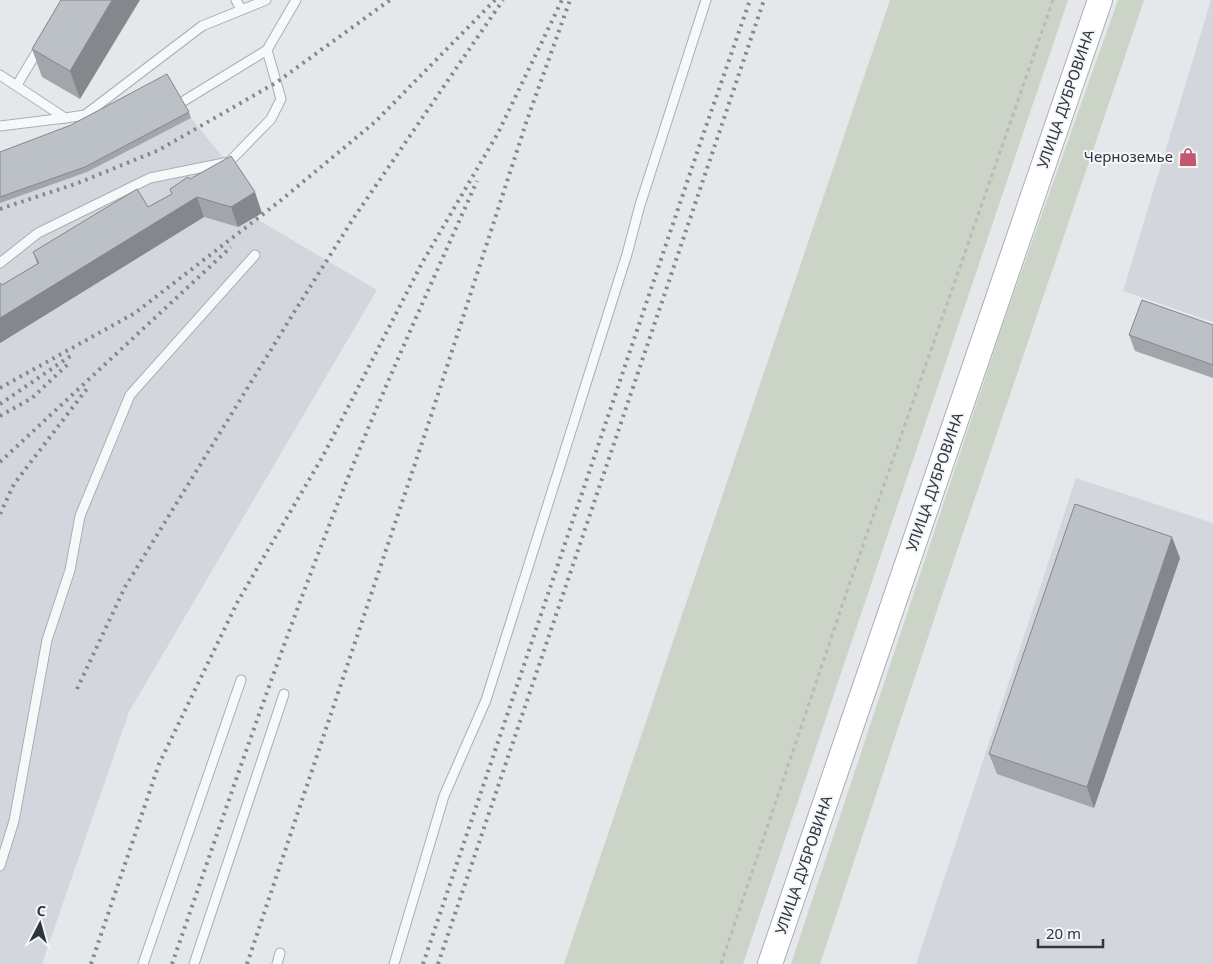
<svg xmlns="http://www.w3.org/2000/svg" width="1213" height="964" font-family="'Noto Sans',sans-serif">
<rect width="100%" height="100%" fill="#e5e7eb"/>
<g fill="#d3d7dd">
<polygon points="1211,0 1213,0 1213,322 1123,291"/>
<polygon points="182,102 191,118 238,176 262,213 255,218 377,290 129,712 42,964 0,964 0,158"/>
<polygon points="1076,478 1213,523 1213,964 916,964"/>
</g>
<g fill="#cbd4c7">
<polygon points="890,0 1068,0 743,964 564,964"/>
<polygon points="1118,0 1144,0 942,595 820,964 791,964 1004,321"/>
</g>
<g fill="none" stroke-linecap="round" stroke-linejoin="round">
<g stroke="#aaaeb5" stroke-width="11">
<g id="lane">
<polyline points="236,0 241,9"/>
<polyline points="0,75 65,118 85,115 202,26 266,0"/>
<polyline points="17,85 41,45"/>
<polyline points="182,102 267,50"/>
<polyline points="0,126 65,118"/>
<polyline points="0,263 38,233 150,178 229,162 271,119 281,99 267,50 296,0"/>
<polyline points="0,866 14,821 47,640 70,570 80,516 130,395 255,255"/>
<polyline points="143,964 241,680"/>
<polyline points="194,964 284,694"/>
<polyline points="277,964 280,953"/>
<polyline points="394,964 444,796 486,700 627,254 640,205 706,0"/>
</g>
</g>
<g stroke="#aaaeb5" stroke-width="26">
<polyline id="secondary" points="770,964 1100,0"/>
</g>
<polyline stroke="#b7babe" stroke-width="3" stroke-dasharray="4 4" stroke-linecap="butt" points="721,964 847,591 1053,0"/>
<use href="#lane" stroke="#f7f8f9" stroke-width="9"/>
<use href="#secondary" stroke="#fff" stroke-width="24"/>
<g stroke="#808893" stroke-width="4" stroke-dasharray="2.5 5" stroke-linecap="butt">
<polyline points="0,209 78,183 159,150 277,82 390,0"/>
<polyline points="0,388 135,313 280,201 375,122 495,0"/>
<polyline points="0,404 72,355"/>
<polyline points="0,416 32,398 68,364"/>
<polyline points="0,462 231,247"/>
<polyline points="0,514 14,484 89,386"/>
<polyline points="77,689 125,587 293,314 353,219 503,0"/>
<polyline points="91,964 159,764 238,601 323,456 422,263 498,133 562,0"/>
<path d="M172 964C235 783 296 601 370 424 404 343 441 262 477 181"/>
<polyline points="247,964 429,422 526,123 570,0"/>
<polyline points="423,964 703,135 750,0"/>
<polyline points="438,964 764,0"/>
</g>
</g>
<g fill="#a2a6ab">
<polygon points="61,0 80,99 42,77 32,49"/>
<polygon points="189,112 191,118 87,172 0,203 0,152"/>
<polygon points="190,179 262,213 238,227 204,217 0,343 0,283 2,285 37,264 33,252 148,207 172,194 170,189"/>
<polygon points="1213,325 1213,378 1135,351 1129,335"/>
<polygon points="1180,558 1094,808 997,774 989,754"/>
</g>
<g fill="#84878b">
<polygon points="112,0 140,0 80,99 70,71"/>
<polygon points="255,192 262,213 238,227 231,207"/>
<polygon points="197,197 204,217 0,343 0,318"/>
<polygon points="1172,537 1180,558 1094,808 1087,787"/>
</g>
<g fill="#bcc1c7" stroke="#84878b">
<polygon points="61,0 112,0 70,71 32,49"/>
<polygon points="167,74 189,112 85,167 0,197 0,152 71,125"/>
<polygon points="231,156 255,192 231,207 197,197 0,318 0,283 2,285 39,263 33,252 137,189 148,207 172,194 170,189 188,177 190,179"/>
<polygon points="1142,300 1213,325 1213,365 1129,335"/>
<polygon points="1075,504 1172,537 1087,787 989,754"/>
</g>
<defs>
<g id="shop-bare" transform="scale(1.5)"><path d="M-5-2.5h2.3a2.7 3.5 0 0 1 5.4 0H5L5.5 6h-11ZM-1.5-2.5h3a1.5 2.3 0 0 0-3 0Z" fill="#c1586f" stroke="#f4f6f8" stroke-width="2.5" paint-order="stroke"/></g>
</defs>
<g fill-rule="evenodd">
<use href="#shop-bare" x="1188" y="157"/>
</g>
<g text-anchor="middle" stroke-width="4" stroke-linejoin="round" paint-order="stroke">
<g font-size="15" fill="#2e3642" stroke="#f4f6f8">
<text transform="translate(1066 99) rotate(-71)" y="5">УЛИЦА ДУБРОВИНА</text>
<text transform="translate(935 482) rotate(-71)" y="5">УЛИЦА ДУБРОВИНА</text>
<text transform="translate(804 865) rotate(-71)" y="5">УЛИЦА ДУБРОВИНА</text>
</g>
<g font-size="15" fill="#2e3642" stroke="#f4f6f8" text-anchor="end">
<text x="1173" y="162">Черноземье</text>
</g>
</g>
<g transform="translate(40 924) rotate(6)" stroke="#f4f6f8" stroke-width="4" paint-order="stroke">
<path d="M0-4L9 19L0 12L-9 19Z" fill="#2e3642"/>
<text y="-8" font-size="14" font-weight="bold" text-anchor="middle" fill="#2e3642">С</text>
</g>
<path d="M1038 939v8h65v-8" fill="none" stroke="#2e3642" stroke-width="2.5"/>
<text x="1046" y="939" font-size="15" fill="#2e3642" stroke="#f4f6f8" stroke-width="4" paint-order="stroke">20 m</text>
</svg>
